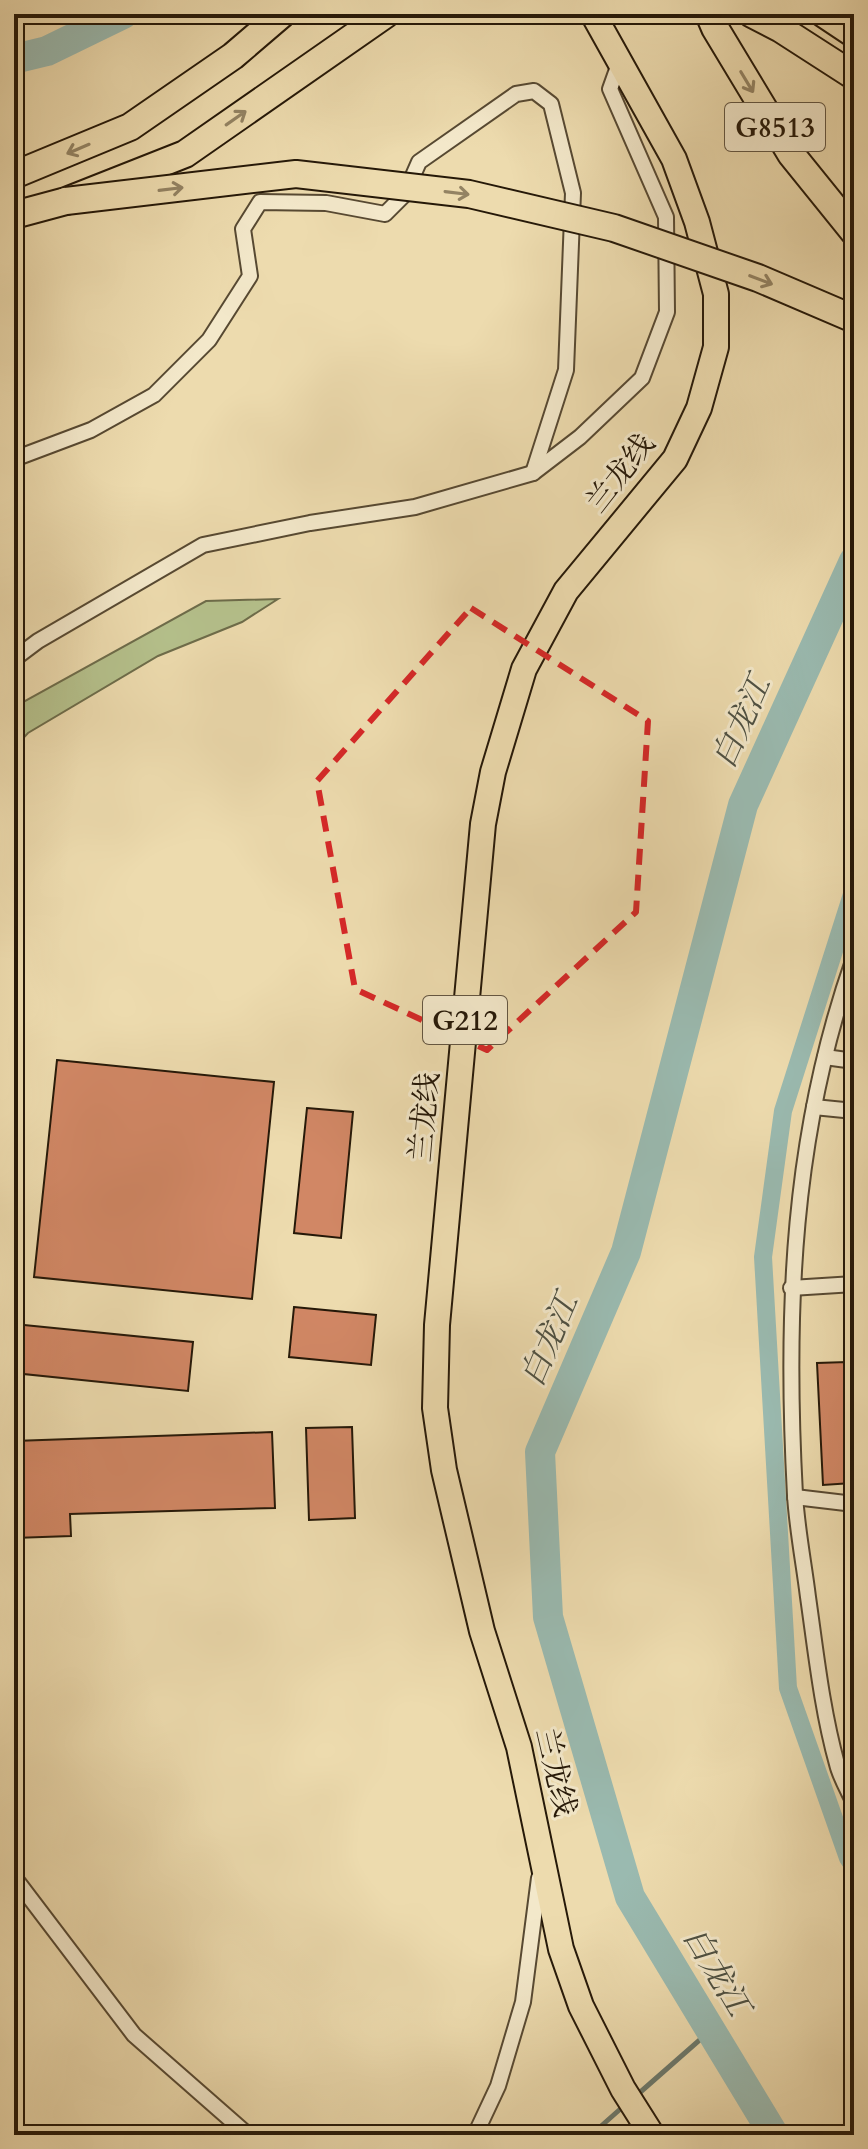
<svg xmlns="http://www.w3.org/2000/svg" width="868" height="2149" font-family="Cardo,'Noto Serif SC',serif">
<rect width="100%" height="100%" fill="#eddbae"/>
<filter id="stains"><feTurbulence type="fractalNoise" baseFrequency=".0025" numOctaves="4"/><feColorMatrix values="0 0 0 0 .2 0 0 0 0 .09 0 0 0 0 .02 0 0 0 .5 -.17"/></filter>
<radialGradient id="worn" r=".72"><stop offset=".6" stop-color="#630" stop-opacity="0"/><stop offset="1" stop-color="#630" stop-opacity=".3"/></radialGradient>
<polygon fill="#b5c18c" stroke="#6d6c4a" stroke-width="2" points="278,599 242,622 158,656 28,733 14,748 14,707 206,601"/>
<g fill="none" stroke-linecap="round" stroke-linejoin="round">
<g stroke="#6b796d" stroke-width="5">
<polyline points="637,2095 711,2030"/>
<polyline points="591,2135 626,2104"/>
</g>
<polyline stroke="#9abab0" stroke-width="18" points="854,888 783,1111 763,1257 788,1688 848,1858 854,1867"/>
<g stroke="#9abab0" stroke-width="30">
<polyline points="14,59 47,51 123,14"/>
<polyline points="774,2135 630,1897 548,1617 540,1452 626,1252 743,805 854,561"/>
</g>
</g>
<g fill="#d18765" stroke="#251808" stroke-width="2">
<polygon points="57,1060 274,1082 252,1299 34,1277"/>
<polygon points="307,1108 353,1112 341,1238 294,1233"/>
<polygon points="294,1307 376,1315 371,1365 289,1357"/>
<polygon points="14,1324 193,1342 188,1391 14,1373"/>
<polygon points="847,1362 852,1483 823,1485 817,1363"/>
<polygon points="352,1427 355,1518 309,1520 306,1428"/>
<polygon points="272,1432 275,1508 70,1514 71,1536 14,1538 14,1441"/>
</g>
<g fill="none" stroke-linecap="round" stroke-linejoin="round">
<g stroke="#574932" stroke-width="18">
<g id="minor">
<polyline points="14,459 91,430 154,395 209,340 250,276 243,229 260,202 326,203 385,214 405,194 419,162 516,94 534,91 551,104 573,193 566,370 533,473"/>
<polyline points="14,659 38,641 203,545 310,523 415,507 533,473 580,437 642,378 667,312 666,217 610,89 620,61"/>
<path d="M854 958C792 1134 785 1310 795 1495 797 1529 804 1564 808 1597 816 1653 822 1710 837 1764 840 1777 848 1790 854 1803"/>
<polyline points="825,1057 854,1061"/>
<polyline points="814,1107 854,1111"/>
<polyline points="791,1288 854,1284"/>
<polyline points="795,1497 854,1504"/>
<polyline points="14,1877 134,2035 248,2135"/>
<polyline points="475,2135 498,2086 523,2002 539,1878"/>
</g>
</g>
<g stroke="#251808" stroke-width="28">
<polyline id="trunk" points="593,14 674,159 697,222 716,294 716,347 699,408 675,459 566,591 524,669 493,772 483,824 437,1325 435,1408 444,1470 482,1631 519,1747 561,1949 581,2006 623,2089 652,2135"/>
</g>
<g stroke="#251808" stroke-width="30">
<g id="motorway">
<polyline points="709,14 715,28 791,154 854,232"/>
<polyline points="752,14 781,29 854,76"/>
<polyline points="824,14 854,34"/>
<polyline points="14,175 130,127 233,56 282,14"/>
<polyline points="14,215 66,201 185,154 386,14"/>
</g>
</g>
<use href="#minor" stroke="#f3e8ca" stroke-width="14"/>
<use href="#trunk" stroke="#eddbae" stroke-width="24"/>
<use href="#motorway" stroke="#eddbae" stroke-width="26"/>
<g stroke="#251808" stroke-width="30" stroke-linecap="butt">
<polyline id="motorway-bridge" points="66,201 296,174 469,194 614,228 758,278 854,319"/>
</g>
<use href="#motorway-bridge" stroke="#eddbae" stroke-width="26"/>
</g>
<defs><path id="oneway-shaft" d="M-6 0H5M1.5-3L5.5 0L1.5 3" fill="none" stroke-width="1.6" stroke-linecap="round" stroke-linejoin="round" transform="scale(2)"/></defs>
<g stroke="#938363">
<use href="#oneway-shaft" transform="translate(747 82) rotate(59)"/>
<use href="#oneway-shaft" transform="translate(236 118) rotate(-35)"/>
<use href="#oneway-shaft" transform="translate(78 149) rotate(157)"/>
<use href="#oneway-shaft" transform="translate(171 189) rotate(-7)"/>
<use href="#oneway-shaft" transform="translate(457 193) rotate(7)"/>
<use href="#oneway-shaft" transform="translate(761 280) rotate(21)"/>
</g>
<path fill="none" stroke="#d62828" stroke-width="6" stroke-dasharray="16 10" stroke-linejoin="round" d="M471 608 648 721 636 912 487 1050 355 989 317 781Z"/>
<g text-anchor="middle" stroke-width="6" stroke-linejoin="round" paint-order="stroke">
<g fill="#f3e8ca" stroke="#635642" stroke-width="2">
<rect x="725" y="103" width="100" height="48" rx="6"/>
<rect x="423" y="996" width="84" height="48" rx="6"/>
</g>
<g font-size="28" font-weight="bold" fill="#251808">
<text x="775" y="137">G8513</text>
<text x="465" y="1030">G212</text>
</g>
<g font-size="30" fill="#251808" stroke="#f3e8ca">
<text transform="translate(620 473) rotate(-52)" y="10">兰龙线</text>
<text transform="translate(424 1117) rotate(-85)" y="10">兰龙线</text>
<text transform="translate(556 1772) rotate(77)" y="10">兰龙线</text>
</g>
<g font-size="32" font-style="italic" fill="#4e5143" stroke="#f3e8ca">
<text transform="translate(741 722) rotate(-66)" y="11">白龙江</text>
<text transform="translate(549 1340) rotate(-67)" y="11">白龙江</text>
<text transform="translate(717 1971) rotate(59)" y="11">白龙江</text>
</g>
</g>
<rect width="868" height="2149" fill="none" stroke="#eddbae" stroke-width="48"/>
<rect x="16" y="16" width="836" height="2117" fill="none" stroke="#251808" stroke-width="4"/>
<rect x="24" y="24" width="820" height="2101" fill="none" stroke="#251808" stroke-width="2"/>
<rect width="100%" height="100%" filter="url(#stains)"/>
<rect width="100%" height="100%" fill="url(#worn)"/>
</svg>
